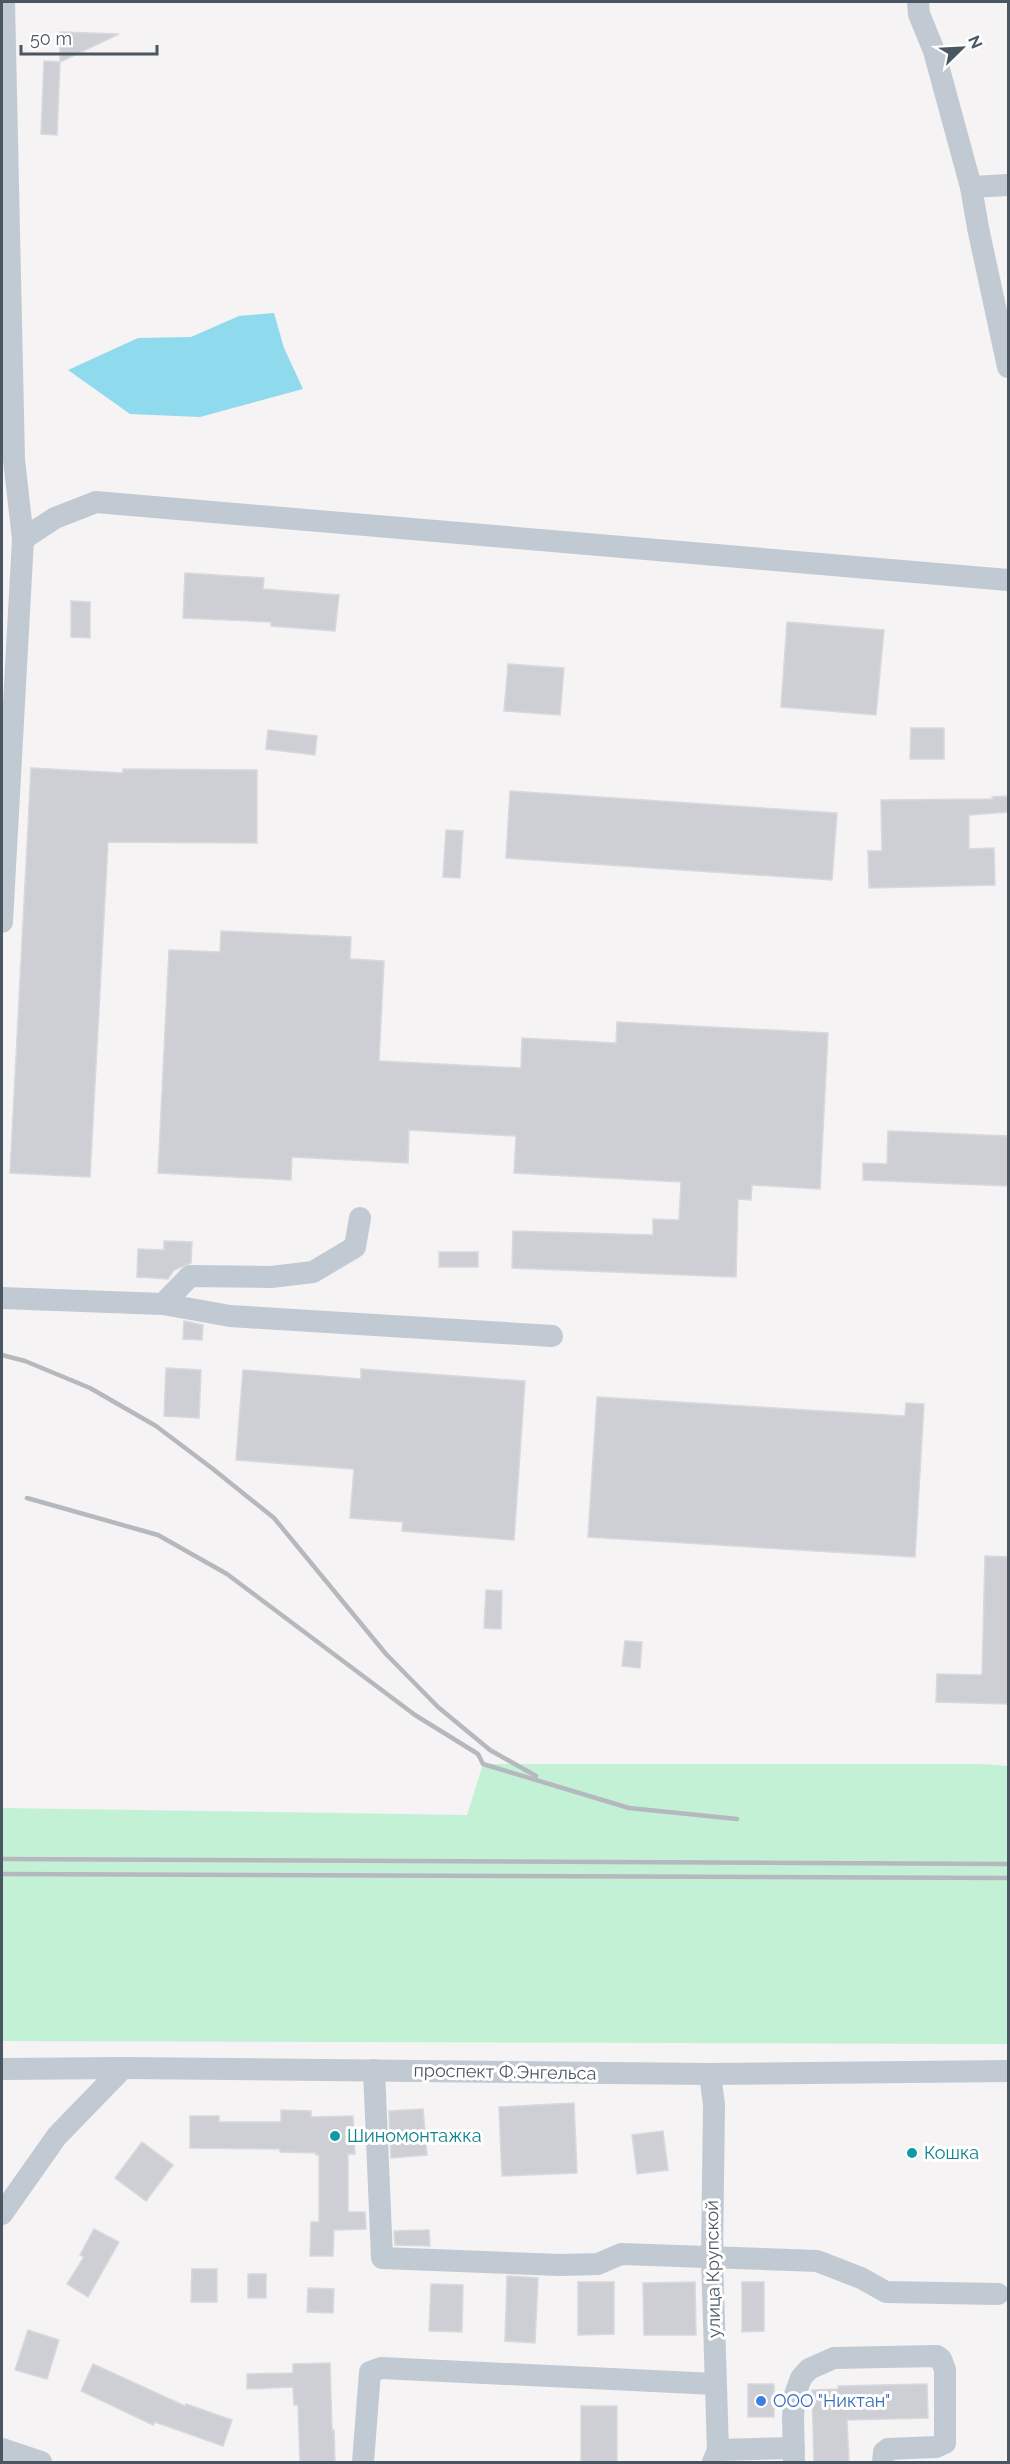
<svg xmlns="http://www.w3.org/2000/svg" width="1010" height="2464" font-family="Raleway,sans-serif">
<rect width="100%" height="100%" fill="#f5f3f3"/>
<polygon fill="#c3f1d5" points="483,1764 981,1764 1008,1766 1008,2044 2,2041 2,1808 467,1815"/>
<polygon fill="#90daee" points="274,313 284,348 303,389 200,417 130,414 68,370 138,338 191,337 239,316"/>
<g fill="#cdcfd5" stroke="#d7d9de" stroke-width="1.5">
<polygon points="60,32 119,34 60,62"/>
<polygon points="44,61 60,62 57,135 41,134"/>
<polygon points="185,573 264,578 263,589 339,595 335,631 271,626 271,622 183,618"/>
<polygon points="71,601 90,602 90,638 71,637"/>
<polygon points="787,622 884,630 876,715 781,707"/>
<polygon points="508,664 564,668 560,715 504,711"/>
<polygon points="911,728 944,728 944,759 910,759"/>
<polygon points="268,730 317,736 315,755 266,749"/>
<polygon points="31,768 123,773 123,769 257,770 257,843 108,842 90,1177 10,1173"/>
<polygon points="510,791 837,813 832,880 506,858"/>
<polygon points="1008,796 1008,812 969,815 969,849 994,848 995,885 869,888 868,851 882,851 881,800 993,799 992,797"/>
<polygon points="446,830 463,831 460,878 443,877"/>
<polygon points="221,931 351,937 350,959 384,961 379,1061 521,1068 522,1038 616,1043 617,1022 828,1033 820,1189 752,1185 751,1200 738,1199 736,1277 512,1268 513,1231 653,1235 653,1219 679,1220 681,1182 514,1173 516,1136 409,1130 408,1163 292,1157 291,1180 158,1173 169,950 220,952"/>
<polygon points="888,1131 1008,1136 1008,1186 863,1180 863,1163 887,1164"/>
<polygon points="164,1241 192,1242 191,1263 174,1270 168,1279 137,1277 138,1249 164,1250"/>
<rect x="439" y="1252" width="39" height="15"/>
<polygon points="184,1321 203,1325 202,1340 183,1339"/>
<polygon points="166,1368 201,1370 199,1418 164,1416"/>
<polygon points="361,1369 525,1381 514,1540 402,1531 403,1522 350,1518 354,1469 236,1460 243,1370 361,1379"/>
<polygon points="597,1397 905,1416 906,1403 924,1404 915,1557 588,1537"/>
<polygon points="985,1556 1008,1557 1008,1704 936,1702 937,1674 982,1675"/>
<polygon points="486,1590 502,1591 501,1629 484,1628"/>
<polygon points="625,1641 642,1642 640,1668 622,1666"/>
<polygon points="574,2103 577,2173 502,2176 499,2107"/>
<polygon points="423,2109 427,2155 391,2158 389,2111"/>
<polygon points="281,2110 311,2111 311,2117 353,2116 355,2154 348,2154 348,2212 365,2212 366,2229 334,2230 333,2256 310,2256 311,2222 319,2222 319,2155 316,2155 316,2153 280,2152 280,2149 190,2148 190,2116 219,2116 219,2122 281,2122"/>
<polygon points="663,2131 668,2170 637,2174 632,2135"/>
<polygon points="142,2142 173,2165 146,2201 115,2178"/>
<polygon points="94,2229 119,2242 88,2297 67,2284 84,2257 80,2255"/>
<polygon points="429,2230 430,2246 395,2245 394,2231"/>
<polygon points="192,2269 217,2269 217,2302 191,2302"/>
<rect x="248" y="2274" width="18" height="24"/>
<polygon points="507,2276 538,2278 535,2343 505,2341"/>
<polygon points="578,2282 614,2282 614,2334 578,2335"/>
<polygon points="695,2282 696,2335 644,2335 643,2283"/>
<polygon points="742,2282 764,2282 764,2331 742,2332"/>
<polygon points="431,2284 463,2285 462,2332 429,2331"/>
<polygon points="308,2288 334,2289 333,2313 307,2312"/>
<polygon points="28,2330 59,2340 47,2379 15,2370"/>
<polygon points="330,2363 332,2430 334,2430 335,2463 300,2463 298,2405 294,2405 293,2387 247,2389 247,2374 293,2373 293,2364"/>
<polygon points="93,2364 185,2406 186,2404 232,2420 223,2446 155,2422 153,2425 81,2391"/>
<rect x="748" y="2384" width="26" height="33"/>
<polygon points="927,2384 928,2418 847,2420 849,2463 814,2463 812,2390 838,2389 838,2386"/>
<rect x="581" y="2406" width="36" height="57"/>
</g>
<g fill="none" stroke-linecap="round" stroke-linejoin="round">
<g stroke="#c1cad2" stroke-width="22">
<polyline points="4,2 14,460 23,539"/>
<polyline points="918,2 919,14 934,51 971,187 978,228 1008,367"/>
<polyline points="971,187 1008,185"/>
<polyline points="2,922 23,539 55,518 96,502 1008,580"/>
<polyline points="2,1298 163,1304 230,1316 552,1336"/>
<polyline points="163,1304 190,1276 271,1277 313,1272 355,1247 360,1218"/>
<polyline points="2,2069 123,2068 710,2074 1008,2071"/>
<polyline points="374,2070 382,2258 560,2265 598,2264 621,2254 817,2261 861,2278 886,2292 998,2294"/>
<polyline points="710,2074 714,2105 712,2258 718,2450 713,2462"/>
<polyline points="2,2214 57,2136 123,2068"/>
<polyline points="2,2449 41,2462"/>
<polyline points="718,2450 794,2448"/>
<polyline points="363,2462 370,2372 381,2368 715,2384"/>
<polyline points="794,2462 793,2416 795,2395 801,2378 809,2369 834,2358 937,2356 941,2359 945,2370 945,2443 936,2447 888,2449 884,2452 883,2462"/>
</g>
<g stroke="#b5b8bd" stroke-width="4.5">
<polyline points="2,1355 25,1361 90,1388 156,1426 213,1469 274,1518 386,1654 438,1707 490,1750 536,1776"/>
<polyline points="27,1498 158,1535 227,1574 415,1715 478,1754 483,1764 629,1808 737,1819"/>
<polyline points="2,1859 1008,1864"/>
<polyline points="2,1874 1008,1878"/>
</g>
</g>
<g fill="#0f9aa8" stroke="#fff" stroke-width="2">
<circle cx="335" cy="2136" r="6"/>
<circle cx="912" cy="2153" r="6"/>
</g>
<circle fill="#3f7fe0" stroke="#fff" stroke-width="2" cx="761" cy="2401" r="6"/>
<g text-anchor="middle" stroke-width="6" stroke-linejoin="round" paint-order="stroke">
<g font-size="18" fill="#4a5661" stroke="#fff">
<text transform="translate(505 2072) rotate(1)" y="6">проспект Ф.Энгельса</text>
<text transform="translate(713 2269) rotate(-91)" y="6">улица Крупской</text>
</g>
<g font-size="18" fill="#0d838f" stroke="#fff" text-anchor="start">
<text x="347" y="2142">Шиномонтажка</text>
<text x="924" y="2159">Кошка</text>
</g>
<g font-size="18" fill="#366cbe" stroke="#fff" text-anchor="start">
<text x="773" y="2407">ООО "Никтан"</text>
</g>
</g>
<rect width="1010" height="2464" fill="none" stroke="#4a5661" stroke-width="6"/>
<g transform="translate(962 48) rotate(66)" stroke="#ffffff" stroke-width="4.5" paint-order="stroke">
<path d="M0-4.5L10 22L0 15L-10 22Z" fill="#4a5661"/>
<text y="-9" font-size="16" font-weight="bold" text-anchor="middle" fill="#4a5661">N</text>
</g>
<path d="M21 45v9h136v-9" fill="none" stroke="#4a5661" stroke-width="3"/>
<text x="30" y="45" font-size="18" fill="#4a5661" stroke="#ffffff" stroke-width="4.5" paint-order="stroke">50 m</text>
</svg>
